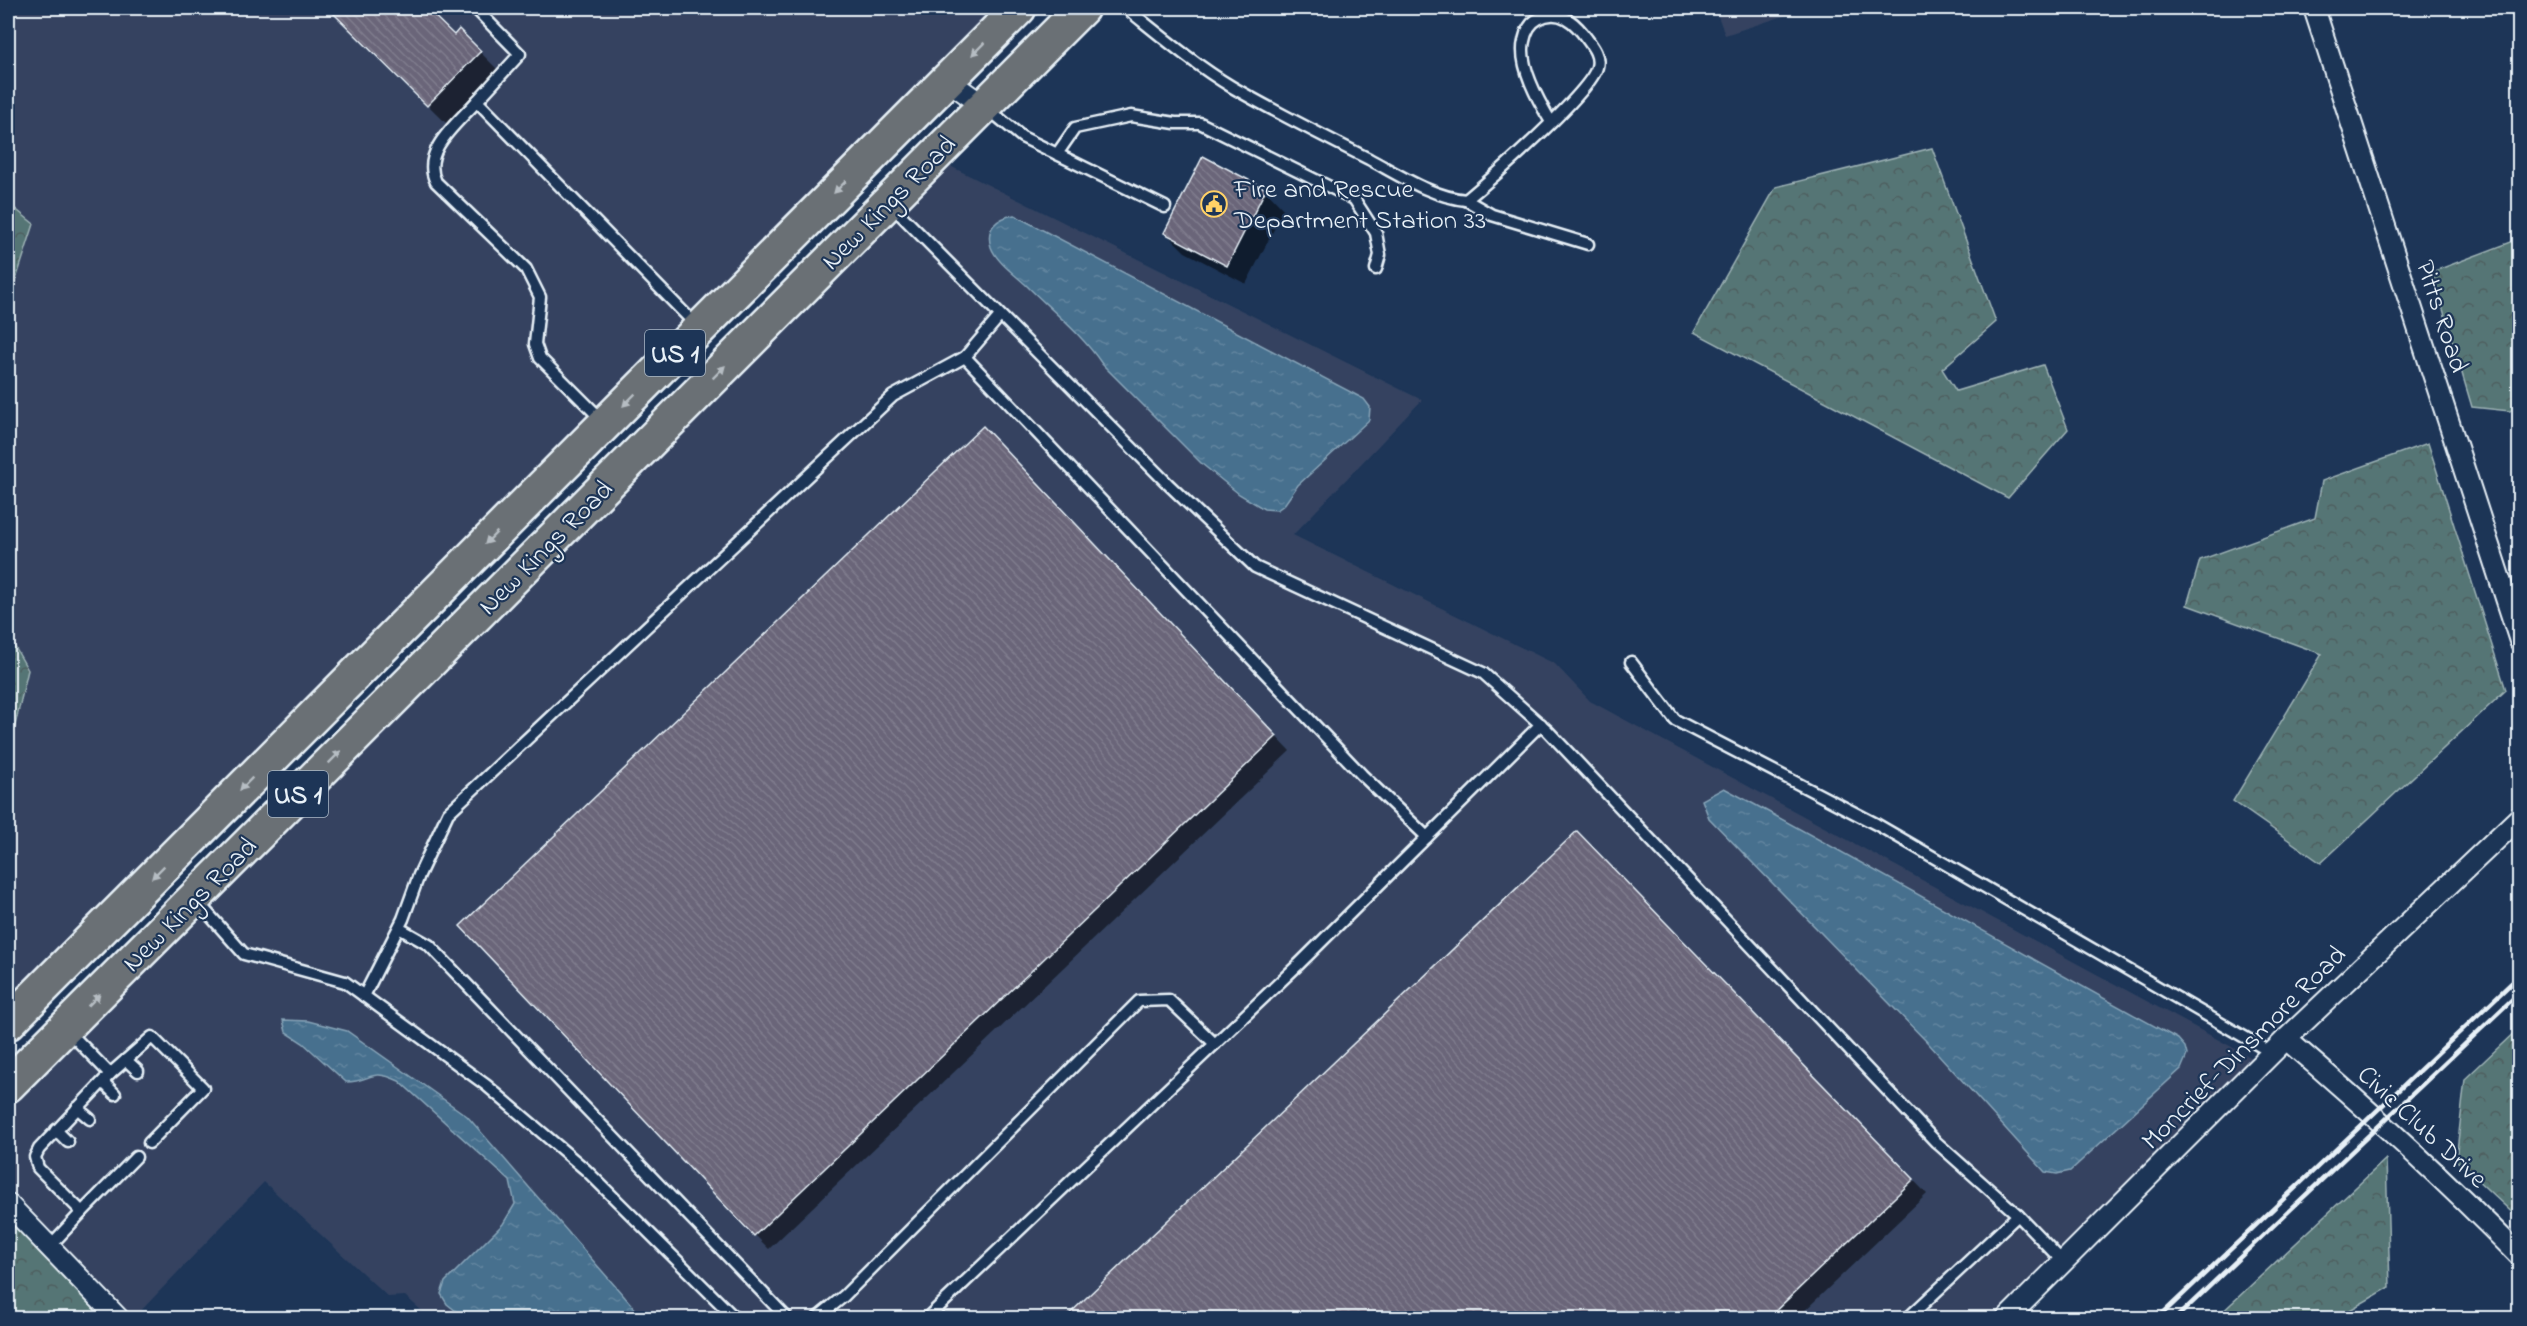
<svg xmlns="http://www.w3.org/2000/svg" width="2527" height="1326" font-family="'Indie Flower',sans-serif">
<defs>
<pattern id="forest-crowns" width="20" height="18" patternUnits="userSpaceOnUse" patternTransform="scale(1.5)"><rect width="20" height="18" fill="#557574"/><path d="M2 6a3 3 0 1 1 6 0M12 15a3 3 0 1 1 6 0" fill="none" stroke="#4e5e5f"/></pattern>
<pattern id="water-ripples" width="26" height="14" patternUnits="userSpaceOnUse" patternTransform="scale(1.5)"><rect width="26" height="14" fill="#47708e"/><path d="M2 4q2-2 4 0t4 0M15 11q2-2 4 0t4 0" fill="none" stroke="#62859f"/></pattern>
<pattern id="building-back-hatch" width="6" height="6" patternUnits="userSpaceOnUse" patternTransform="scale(1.5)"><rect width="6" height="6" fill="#6a6579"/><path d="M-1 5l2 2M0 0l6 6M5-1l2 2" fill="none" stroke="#7f7c8d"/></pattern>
</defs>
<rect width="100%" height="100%" fill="#1d3557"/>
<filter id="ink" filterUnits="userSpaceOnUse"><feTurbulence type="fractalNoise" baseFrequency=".0167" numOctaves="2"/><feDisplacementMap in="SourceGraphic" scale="12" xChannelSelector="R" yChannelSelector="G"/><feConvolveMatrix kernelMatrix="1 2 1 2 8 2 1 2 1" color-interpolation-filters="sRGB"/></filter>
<g filter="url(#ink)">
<g fill="#344361">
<polygon points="8,8 1001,8 18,991 8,979 8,755 28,670 8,635 8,304 34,224 8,203"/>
<polygon points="1715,8 1809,8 1725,35"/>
<polygon points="946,164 1422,400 1293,535 1555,664 1590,701 2254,1059 1992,1318 430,1318 405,1296 388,1297 264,1182 134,1318 103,1318 8,1219 8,1105"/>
</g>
<g fill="url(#forest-crowns)" stroke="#9eb3b6" stroke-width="1.5">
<polygon points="1932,148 1996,322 1942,369 1956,391 2043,365 2068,429 2008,498 1694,332 1776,187"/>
<polygon points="8,203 34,224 8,304"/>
<polygon points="2519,239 2519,404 2510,411 2472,407 2432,272"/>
<polygon points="2428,443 2506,690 2321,863 2233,801 2322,654 2187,605 2200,560 2315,518 2322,481"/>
<polygon points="8,635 28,670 8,755"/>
<polygon points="2519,1028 2519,1219 2456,1160 2465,1079"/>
<polygon points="2386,1159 2390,1287 2336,1318 2216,1318"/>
<polygon points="8,1219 103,1318 8,1318"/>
</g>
<g fill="url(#water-ripples)" stroke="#87a4b8" stroke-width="1.5">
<path d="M1014 215 1364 399 1370 407 1369 420 1298 485 1284 505 1277 510 1264 509 1239 494 1202 464 1102 364C1082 334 1051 310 1025 284 1014 274 996 261 991 247 985 228 997 218 1014 215Z"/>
<path d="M1724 788C1877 870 2026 956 2178 1039L2185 1047 2187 1055 2181 1069 2070 1171 2057 1174 2045 1172 1929 1044 1709 818 1702 800Z"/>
<path d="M283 1020 308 1021 347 1031 467 1116 643 1318H465L447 1304 441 1294 445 1282 503 1224 515 1204 510 1181 399 1081C369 1067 372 1082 346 1082L303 1043 286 1032Z"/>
</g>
<g fill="#0007">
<polygon points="330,8 424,8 454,37 478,50 499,71 447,124"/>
<polygon points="1265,190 1284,210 1246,284 1185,252 1166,233"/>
<polygon points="997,442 1290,751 769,1249 755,1235"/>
<polygon points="1577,833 1927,1194 1797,1318 1067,1318"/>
</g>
<g fill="url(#building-back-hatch)" stroke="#e8f1f8" stroke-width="1.5">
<polygon points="328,8 426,8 454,35 459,29 481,51 427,106"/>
<polygon points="1203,156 1266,189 1227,266 1164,233"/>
<polygon points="983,426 1277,736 754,1236 460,926"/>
<polygon points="1577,831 1914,1179 1768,1318 1065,1318"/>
</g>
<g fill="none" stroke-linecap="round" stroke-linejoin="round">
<g stroke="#e8f1f8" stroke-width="15">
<g id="lane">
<polyline points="475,8 520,54 477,101 697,326"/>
<path d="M1126 8C1160 35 1194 64 1232 87 1277 113 1323 136 1369 159 1399 175 1432 197 1466 200 1490 180 1591 92 1597 67 1600 56 1593 47 1587 39 1575 22 1559 7 1538 19 1530 23 1526 31 1524 41 1518 65 1539 102 1551 122"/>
<path d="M477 101C458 123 420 151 436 182L526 269 540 297 535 344 540 358 603 421"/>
<polyline points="987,108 1022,137 1057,154 1075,128 1131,116 1175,123 1200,123 1354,199 1376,233 1380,255 1376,269"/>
<polyline points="1057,154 1165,207"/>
<polyline points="1466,200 1492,215 1588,244"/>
<polyline points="891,205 1168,484 1255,567 1483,673 1547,730 1936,1142 2018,1215"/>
<polyline points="965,357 1362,775 1427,837"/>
<polyline points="1631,662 1675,720 1876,824 2272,1053"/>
<polyline points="197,901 244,954 345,982 486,1085 586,1170 735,1318"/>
<polyline points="399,928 429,945 787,1318"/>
<polyline points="364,996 403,919 419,875 448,813 893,396 965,357 1000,316"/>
<polyline points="126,1060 138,1071"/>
<polyline points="110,1074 152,1037 203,1088 149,1143"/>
<polyline points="103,1082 115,1094"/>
<polyline points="77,1108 90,1119"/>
<polyline points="56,1130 68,1142"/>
<polyline points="82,1212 136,1157"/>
<polyline points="49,1247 82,1212 38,1168 35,1157 39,1149 110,1074 68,1031"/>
<polyline points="817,1318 844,1296 1139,1001 1169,1000 1215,1044"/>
<polyline points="927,1318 1299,964 1541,724"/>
<polyline points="1908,1318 2018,1215 2064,1263"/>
</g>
</g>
<g stroke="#e8f1f8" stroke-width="24">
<g id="street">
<polyline points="2314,8 2520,641"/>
<polyline points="947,80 984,106"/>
<path d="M2286 1039C2367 1108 2445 1180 2520 1256"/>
<polyline points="8,1204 118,1318"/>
<polyline points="2007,1318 2286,1039 2520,817"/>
</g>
</g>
<g stroke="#e8f1f8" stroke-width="38">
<g id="highway">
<polyline points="8,1023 1019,8"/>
<polyline points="8,1085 1082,8"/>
</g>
</g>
<use href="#lane" stroke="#1d3557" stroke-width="10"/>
<use href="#street" stroke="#1d3557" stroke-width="20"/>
<use href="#highway" stroke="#6a7074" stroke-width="33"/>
<g stroke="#e8f1f8" stroke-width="4.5">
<polyline points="2158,1318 2520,975"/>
<polyline points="2176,1318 2520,992"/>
</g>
</g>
<defs><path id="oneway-solid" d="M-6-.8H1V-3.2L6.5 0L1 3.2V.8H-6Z" transform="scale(1.5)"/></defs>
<g fill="#b6bdc3">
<use href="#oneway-solid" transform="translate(978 49) rotate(135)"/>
<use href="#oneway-solid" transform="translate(840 187) rotate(135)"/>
<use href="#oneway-solid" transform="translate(719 372) rotate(-45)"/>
<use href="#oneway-solid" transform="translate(629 400) rotate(135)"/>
<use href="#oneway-solid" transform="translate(491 538) rotate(135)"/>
<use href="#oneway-solid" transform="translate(335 757) rotate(-45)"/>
<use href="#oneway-solid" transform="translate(246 784) rotate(135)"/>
<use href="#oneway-solid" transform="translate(158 872) rotate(135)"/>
<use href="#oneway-solid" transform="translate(94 1000) rotate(-45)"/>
</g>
</g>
<defs>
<g id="civic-ring" transform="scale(1.35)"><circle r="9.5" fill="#1d3557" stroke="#ffd166" stroke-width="1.5"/><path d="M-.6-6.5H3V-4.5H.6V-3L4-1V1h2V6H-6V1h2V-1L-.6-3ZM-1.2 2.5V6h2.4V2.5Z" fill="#ffd166"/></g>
</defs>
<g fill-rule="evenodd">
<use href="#civic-ring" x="1214" y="204"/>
</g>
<g text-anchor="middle" stroke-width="4.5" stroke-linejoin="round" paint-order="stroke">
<g fill="#1d3557" stroke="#abb9c8" stroke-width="1.5">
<rect x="645" y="330" width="60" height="46" rx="4.5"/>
<rect x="268" y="771" width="60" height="46" rx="4.5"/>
</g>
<g font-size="26" font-weight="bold" fill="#e8f1f8">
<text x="675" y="362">US 1</text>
<text x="298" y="803">US 1</text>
</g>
<g font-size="27" fill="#e8f1f8" stroke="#1d3557" text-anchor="start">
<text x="1234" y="197">Fire and Rescue<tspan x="1234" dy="31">Department Station 33</tspan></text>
</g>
<g font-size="27" fill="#e8f1f8" stroke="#1d3557">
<text transform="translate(888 202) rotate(-45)" y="9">New Kings Road</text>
<text transform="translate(2443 316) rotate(72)" y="9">Pitts Road</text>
<text transform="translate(545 547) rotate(-45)" y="9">New Kings Road</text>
<text transform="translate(189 904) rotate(-45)" y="9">New Kings Road</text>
<text transform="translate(2243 1047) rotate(-45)" y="9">Moncrief-Dinsmore Road</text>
<text transform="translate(2423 1126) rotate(43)" y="9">Civic Club Drive</text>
</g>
</g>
<rect width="2527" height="1326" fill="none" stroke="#1d3557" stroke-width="30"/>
<rect x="15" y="15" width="2497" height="1296" fill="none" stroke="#e8f1f8" stroke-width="2" filter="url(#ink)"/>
</svg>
